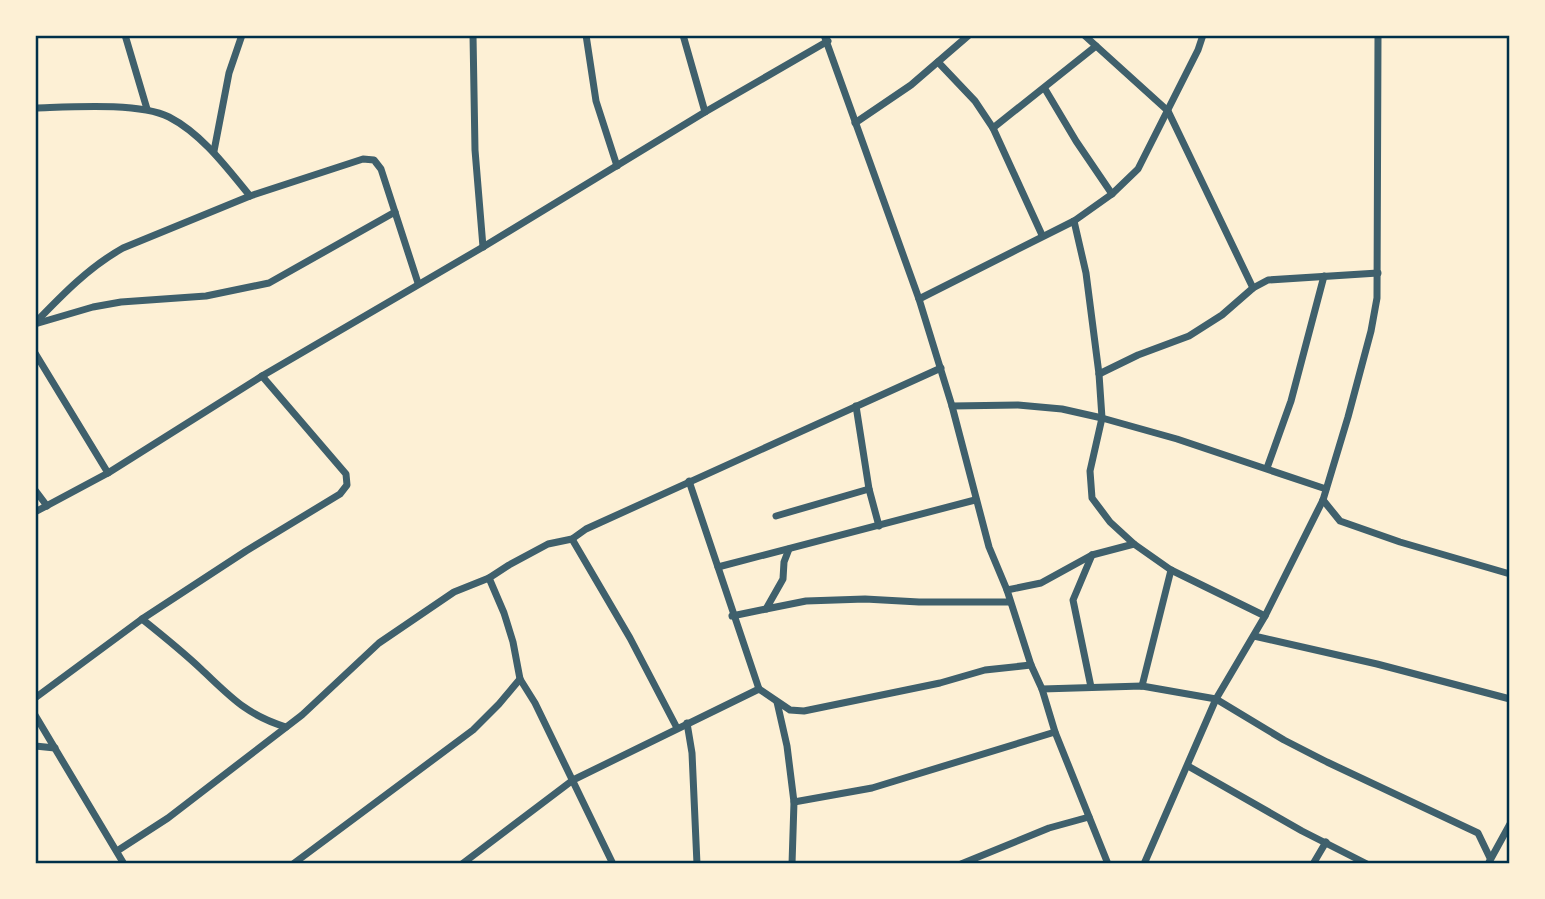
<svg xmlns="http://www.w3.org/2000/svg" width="1545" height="899" font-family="Karla,sans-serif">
<rect width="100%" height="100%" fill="#fdf0d5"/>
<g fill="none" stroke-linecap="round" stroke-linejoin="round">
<g stroke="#3f606c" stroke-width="7">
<polyline points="125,35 147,109"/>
<polyline points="473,35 475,150 483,247"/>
<polyline points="586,35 596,101 617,166"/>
<polyline points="683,35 705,112"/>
<polyline points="824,35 919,299 952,406 989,547 1007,590 1031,665 1042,689 1055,732 1108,864"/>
<polyline points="1084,35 1168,111 1253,288"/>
<polyline points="938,62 975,101 993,128 1042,235"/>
<polyline points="1045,89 1076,141 1112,194"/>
<path d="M35 108C70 107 139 102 169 117 202 134 227 168 250 196"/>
<polyline points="855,123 911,85 969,35"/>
<polyline points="993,128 1096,46"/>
<polyline points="214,151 229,73 242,35"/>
<polyline points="1074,221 1086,273 1099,374 1102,418 1090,471 1092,498 1110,522 1134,544 1171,570 1265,616"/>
<polyline points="919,299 1074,221 1112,194 1138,169 1198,50 1203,35"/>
<path d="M35 323C62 295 89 267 123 248L250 196 363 159 374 160 381 169 418 283"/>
<polyline points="35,324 93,307 121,302 206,296 269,283 395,212"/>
<polyline points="35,353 108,473"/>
<polyline points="1099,374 1138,355 1189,336 1222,315 1253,288 1268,280 1378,273"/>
<polyline points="856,406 869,489 879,526"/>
<polyline points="952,406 1018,405 1062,409 1102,418 1177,439 1326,489"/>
<polyline points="1267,468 1291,401 1324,276"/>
<polyline points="689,481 759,689"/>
<polyline points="35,490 47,506"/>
<polyline points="1323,500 1340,521 1400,542 1510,574"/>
<polyline points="35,512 108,473 262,376 483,247 705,112 828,41"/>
<polyline points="776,516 869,489"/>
<polyline points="572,539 630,638 677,728"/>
<polyline points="789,549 784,562 783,579 766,609 806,601 865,599 919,602 1010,602"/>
<polyline points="718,567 975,500"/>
<polyline points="489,578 504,613 513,642 520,679 535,703 613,864"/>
<polyline points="1007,590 1041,583 1092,555 1134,544"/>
<polyline points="732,616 766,609"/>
<path d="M142 619C162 635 182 651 201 669 230 696 246 715 286 727"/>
<polyline points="1254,636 1377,664 1510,699"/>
<polyline points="1142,686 1171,570"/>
<polyline points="1091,687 1073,600 1092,555"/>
<polyline points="1042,689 1142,686 1216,699 1284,740 1327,762 1478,833 1490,858"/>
<polyline points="35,698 142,619 246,551 340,494 347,485 346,474 262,376"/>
<polyline points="777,702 787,746 794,802 792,864"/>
<polyline points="35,715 124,864"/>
<polyline points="687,723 692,753 697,864"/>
<polyline points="35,746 55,748"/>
<polyline points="1188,766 1302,831 1367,864"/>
<polyline points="794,802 872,788 1055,732"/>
<polyline points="117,851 168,818 302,715 379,643 454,592 489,578 509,565 548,544 572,539 586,529 941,368"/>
<polyline points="293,864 473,730 499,704 520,679"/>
<polyline points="462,864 573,780 759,689 790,710 804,711 940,683 985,670 1031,665"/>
<polyline points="961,864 1049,828 1089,817"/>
<polyline points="1144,864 1216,699 1265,616 1323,500 1348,417 1371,331 1377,298 1378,35"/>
<polyline points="1313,864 1326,842"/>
<polyline points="1488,864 1510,824"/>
</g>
</g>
<rect width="1545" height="899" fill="none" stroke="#fdf0d5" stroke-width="74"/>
<rect x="37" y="37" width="1471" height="825" fill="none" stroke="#003049" stroke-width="2.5"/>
</svg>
